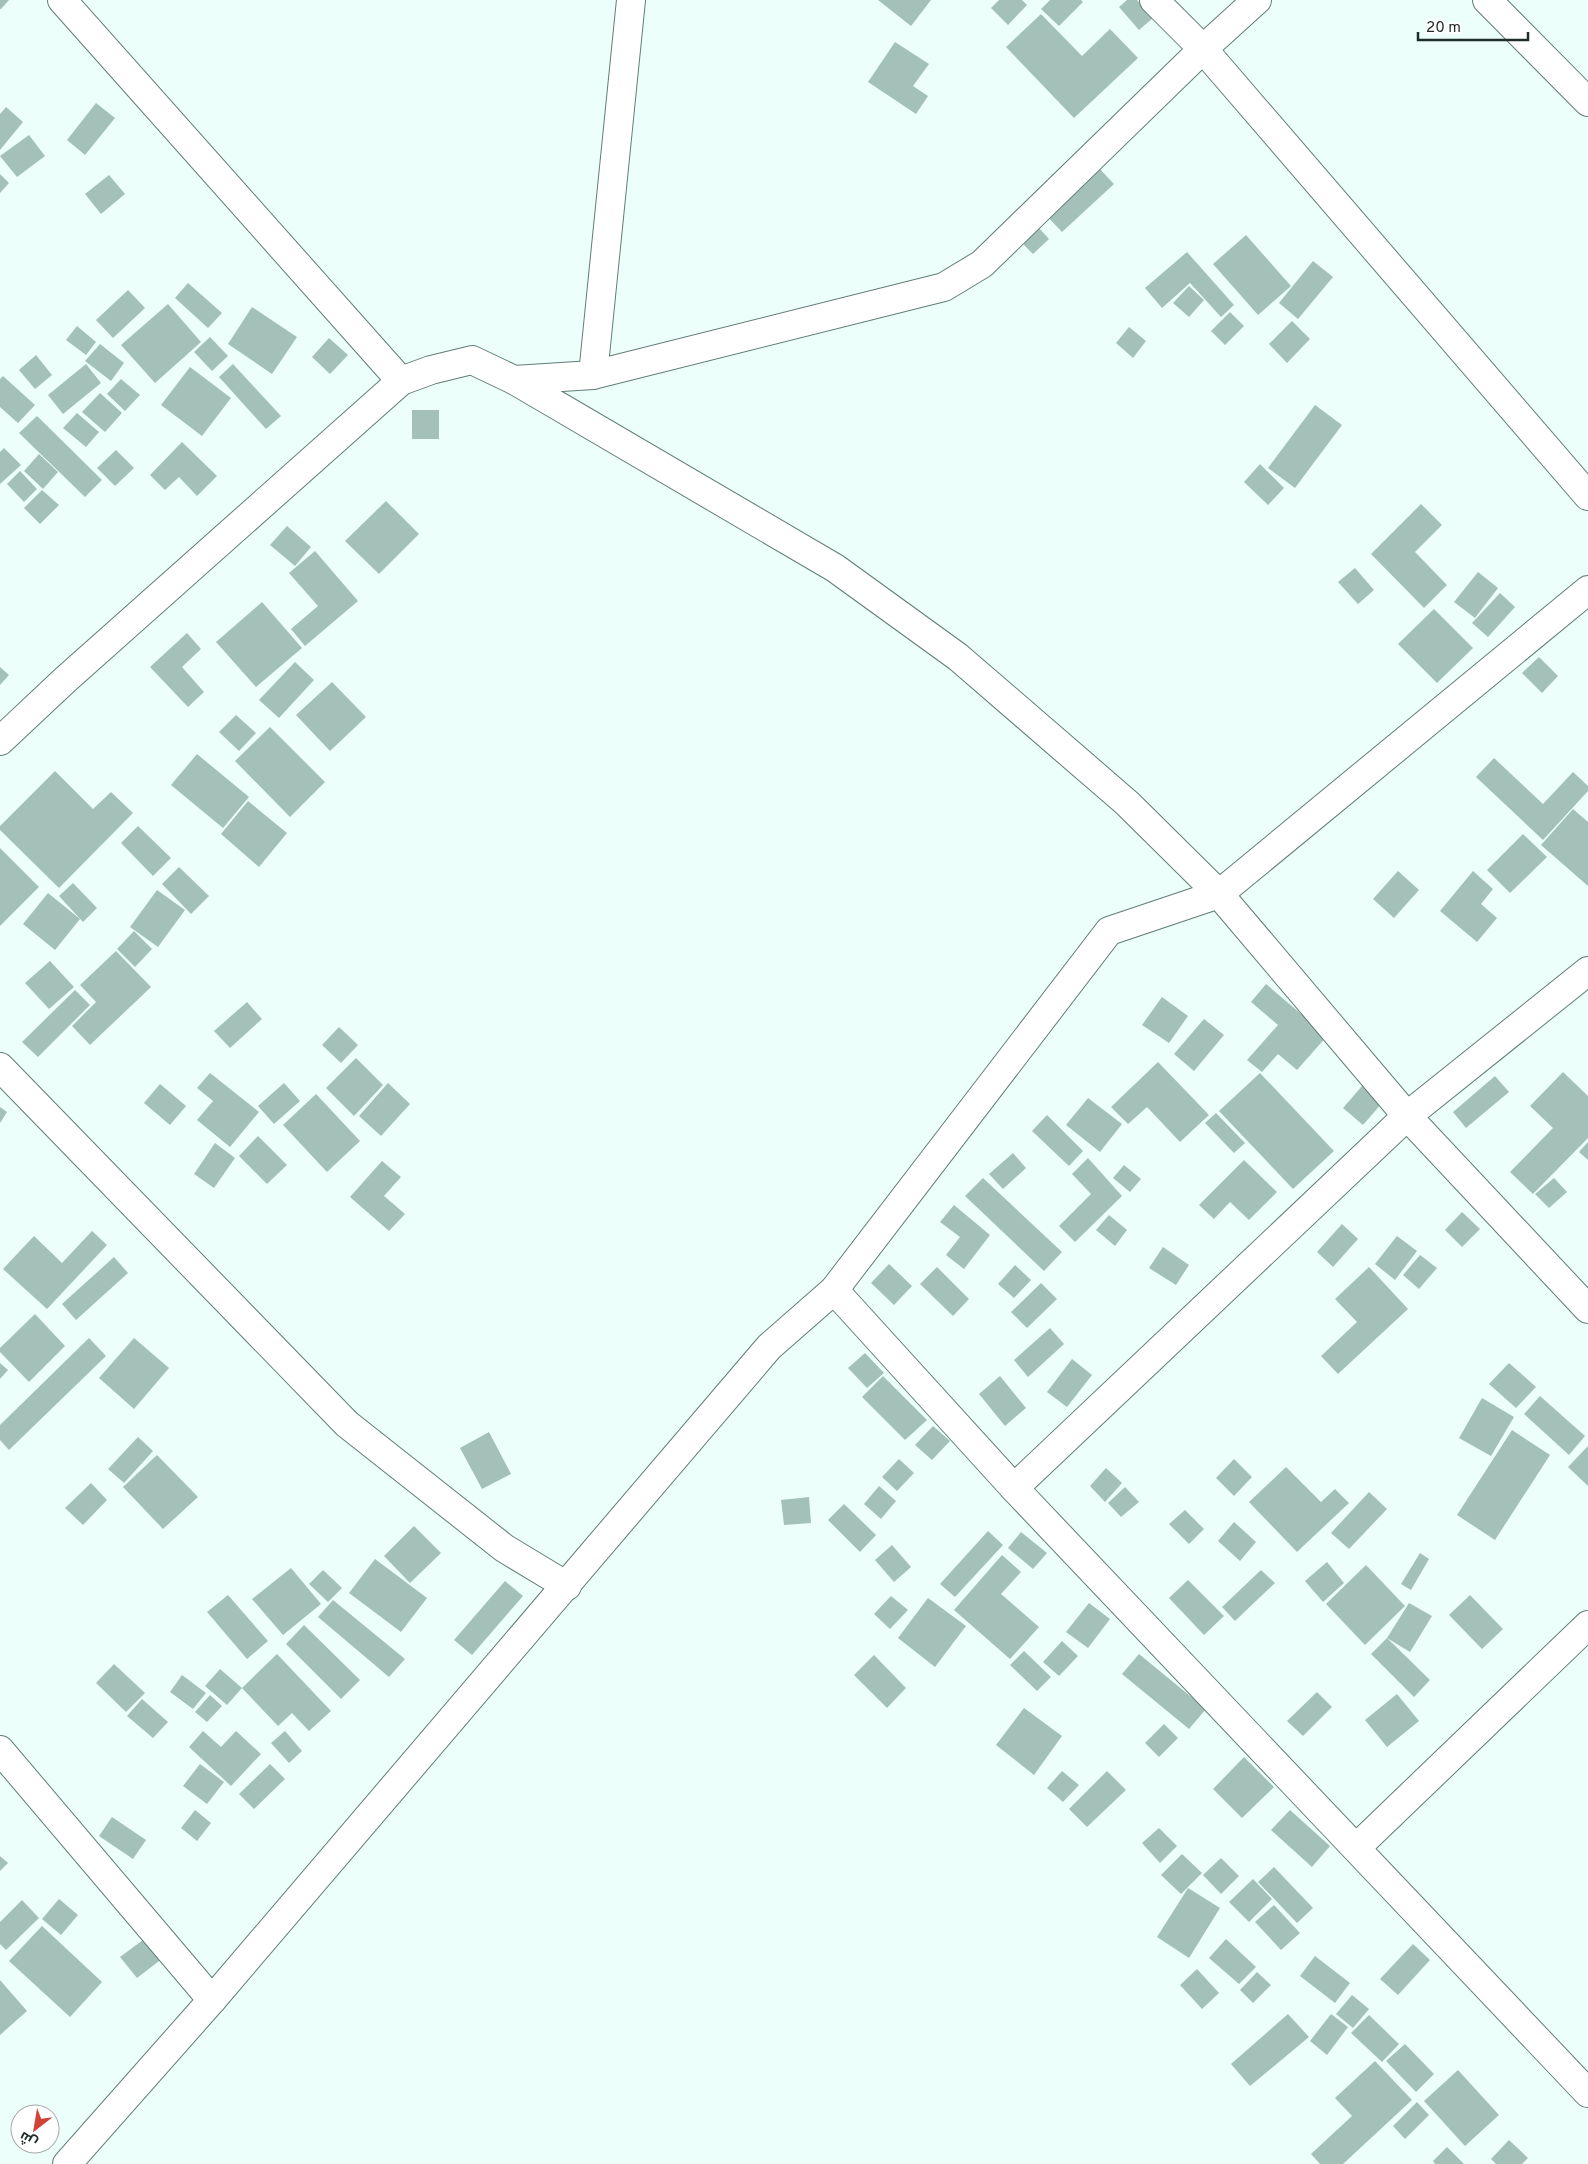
<svg xmlns="http://www.w3.org/2000/svg" width="1588" height="2164" font-family="Overpass,Cairo,sans-serif">
<rect width="100%" height="100%" fill="#ecfffa"/>
<g fill="#a3c1b9">
<polygon points="0,0 9,0 1,9 0,9"/>
<polygon points="878,0 931,0 911,26"/>
<polygon points="999,0 1022,0 1027,5 1008,25 991,8"/>
<polygon points="1050,0 1081,0 1083,2 1059,26 1041,9"/>
<polygon points="1127,0 1137,0 1153,18 1139,30 1119,7"/>
<polygon points="1041,14 1082,56 1110,29 1138,58 1074,118 1006,47"/>
<polygon points="895,42 929,64 913,86 928,96 916,114 868,82"/>
<polygon points="96,103 115,118 85,155 67,140"/>
<polygon points="6,107 23,122 0,150 0,114"/>
<polygon points="29,135 45,156 17,177 0,156"/>
<polygon points="1097,166 1114,184 1062,232 1045,214"/>
<polygon points="0,174 9,183 0,193"/>
<polygon points="109,175 125,194 101,214 85,194"/>
<polygon points="1031,219 1049,239 1033,254 1014,235"/>
<polygon points="1246,235 1291,286 1258,315 1213,264"/>
<polygon points="1187,252 1234,305 1221,317 1190,283 1162,308 1145,288"/>
<polygon points="1313,261 1333,277 1298,319 1279,303"/>
<polygon points="188,283 222,313 208,328 175,298"/>
<polygon points="1189,286 1204,300 1189,317 1173,303"/>
<polygon points="128,290 145,308 113,338 96,320"/>
<polygon points="168,304 201,342 155,383 121,345"/>
<polygon points="252,307 297,337 272,374 228,344"/>
<polygon points="1230,312 1244,326 1225,345 1211,331"/>
<polygon points="1292,321 1310,339 1287,363 1269,344"/>
<polygon points="77,326 96,342 86,355 66,340"/>
<polygon points="1129,327 1146,341 1133,358 1116,343"/>
<polygon points="210,337 228,356 212,371 194,352"/>
<polygon points="329,338 348,355 330,374 312,357"/>
<polygon points="100,344 124,363 111,381 85,361"/>
<polygon points="36,355 52,375 35,389 19,370"/>
<polygon points="86,364 101,383 63,414 48,395"/>
<polygon points="233,364 281,416 266,429 219,377"/>
<polygon points="190,367 231,398 202,436 161,405"/>
<polygon points="3,376 35,405 18,423 0,407 0,379"/>
<polygon points="121,379 140,395 125,411 107,394"/>
<polygon points="100,393 122,413 105,432 82,412"/>
<polygon points="1315,405 1342,425 1295,488 1268,468"/>
<rect x="412" y="410" width="27" height="29"/>
<polygon points="77,413 99,432 86,447 63,428"/>
<polygon points="37,416 102,480 85,497 19,433"/>
<polygon points="182,442 217,476 197,496 179,477 165,490 150,475"/>
<polygon points="4,448 21,465 0,484 0,452"/>
<polygon points="116,450 134,468 115,486 97,468"/>
<polygon points="39,454 58,472 43,489 24,471"/>
<polygon points="1260,464 1284,488 1268,505 1244,482"/>
<polygon points="20,471 37,489 24,502 7,484"/>
<polygon points="42,490 59,505 40,524 24,508"/>
<polygon points="386,501 419,534 379,574 345,541"/>
<polygon points="1421,504 1442,525 1415,552 1447,585 1424,608 1371,554"/>
<polygon points="287,526 311,547 295,566 270,545"/>
<polygon points="315,551 358,601 305,646 291,629 318,606 289,573"/>
<polygon points="1355,568 1374,590 1358,604 1338,582"/>
<polygon points="1478,572 1498,588 1475,618 1454,602"/>
<polygon points="1500,593 1515,607 1488,637 1472,623"/>
<polygon points="262,602 302,648 256,687 216,642"/>
<polygon points="1434,609 1473,648 1437,683 1398,644"/>
<polygon points="187,633 201,649 182,667 204,692 188,707 150,667"/>
<polygon points="1539,657 1558,676 1542,693 1522,673"/>
<polygon points="295,662 314,680 279,718 259,700"/>
<polygon points="0,667 9,675 0,685"/>
<polygon points="332,682 366,717 330,751 296,715"/>
<polygon points="236,715 256,733 239,751 219,732"/>
<polygon points="270,727 325,782 290,817 235,761"/>
<polygon points="197,754 249,797 223,828 171,785"/>
<polygon points="1494,758 1543,804 1573,772 1588,786 1588,791 1543,840 1476,777"/>
<polygon points="55,771 93,809 111,792 133,813 59,888 0,830 0,826"/>
<polygon points="248,801 287,833 259,867 221,834"/>
<polygon points="1573,809 1588,822 1588,886 1541,845"/>
<polygon points="138,826 171,858 153,876 121,843"/>
<polygon points="1523,834 1547,857 1510,893 1487,870"/>
<polygon points="0,848 39,887 0,926"/>
<polygon points="179,867 209,896 191,914 162,884"/>
<polygon points="1398,871 1419,890 1394,918 1373,899"/>
<polygon points="1473,871 1493,889 1481,904 1497,918 1477,942 1440,911"/>
<polygon points="73,883 97,908 83,922 59,896"/>
<polygon points="157,890 185,910 158,947 130,927"/>
<polygon points="48,893 80,919 55,950 23,924"/>
<polygon points="134,931 152,949 135,967 117,949"/>
<polygon points="116,951 151,987 90,1045 72,1026 96,1002 80,985"/>
<polygon points="50,961 74,987 49,1009 25,983"/>
<polygon points="1266,984 1327,1036 1297,1070 1278,1054 1262,1072 1247,1060 1278,1025 1251,1002"/>
<polygon points="75,990 90,1005 38,1057 22,1042"/>
<polygon points="1162,997 1188,1016 1169,1043 1142,1025"/>
<polygon points="247,1002 262,1019 230,1048 214,1031"/>
<polygon points="1204,1019 1224,1035 1194,1071 1174,1054"/>
<polygon points="339,1027 358,1045 341,1063 322,1045"/>
<polygon points="356,1058 383,1085 354,1116 326,1088"/>
<polygon points="1158,1062 1209,1115 1180,1142 1147,1107 1128,1124 1111,1107"/>
<polygon points="1563,1072 1588,1096 1588,1138 1533,1194 1510,1172 1553,1128 1530,1106"/>
<polygon points="210,1073 259,1112 230,1147 197,1120 213,1101 197,1088"/>
<polygon points="1260,1073 1334,1151 1293,1189 1219,1111"/>
<polygon points="1495,1076 1509,1092 1466,1128 1453,1112"/>
<polygon points="284,1083 300,1101 274,1124 258,1106"/>
<polygon points="388,1083 410,1104 381,1136 359,1116"/>
<polygon points="160,1084 186,1106 170,1125 144,1103"/>
<polygon points="1362,1086 1382,1103 1363,1125 1343,1108"/>
<polygon points="316,1094 360,1141 327,1172 283,1125"/>
<polygon points="1088,1098 1122,1124 1100,1152 1066,1125"/>
<polygon points="0,1107 7,1112 0,1123"/>
<polygon points="1216,1113 1245,1143 1234,1153 1205,1123"/>
<polygon points="1047,1115 1083,1151 1069,1166 1032,1131"/>
<polygon points="258,1136 287,1165 267,1184 239,1156"/>
<polygon points="1588,1142 1588,1160 1579,1152"/>
<polygon points="215,1143 235,1158 214,1188 194,1174"/>
<polygon points="1013,1153 1026,1168 1003,1189 989,1174"/>
<polygon points="1088,1158 1122,1196 1075,1242 1059,1226 1091,1194 1072,1174"/>
<polygon points="1244,1160 1277,1192 1249,1220 1230,1202 1214,1219 1199,1205"/>
<polygon points="382,1161 401,1177 384,1196 405,1214 389,1231 350,1197"/>
<polygon points="1124,1165 1141,1179 1130,1192 1113,1178"/>
<polygon points="983,1178 1062,1252 1044,1271 965,1196"/>
<polygon points="1554,1178 1567,1192 1549,1208 1535,1194"/>
<polygon points="954,1205 990,1235 964,1269 946,1255 960,1237 940,1222"/>
<polygon points="1462,1212 1480,1229 1462,1247 1445,1230"/>
<polygon points="1109,1215 1127,1230 1115,1246 1096,1230"/>
<polygon points="1342,1224 1358,1239 1333,1267 1317,1252"/>
<polygon points="92,1231 107,1245 47,1309 3,1269 34,1236 62,1263"/>
<polygon points="1397,1236 1417,1251 1395,1280 1375,1264"/>
<polygon points="1163,1247 1189,1265 1176,1285 1149,1268"/>
<polygon points="1420,1255 1437,1268 1419,1289 1403,1275"/>
<polygon points="114,1257 128,1273 76,1320 62,1304"/>
<polygon points="889,1264 912,1286 894,1305 871,1283"/>
<polygon points="1015,1265 1031,1280 1014,1298 998,1284"/>
<polygon points="937,1267 969,1299 953,1316 920,1284"/>
<polygon points="1369,1267 1408,1309 1338,1374 1321,1356 1357,1322 1335,1299"/>
<polygon points="1041,1283 1057,1299 1027,1328 1011,1312"/>
<polygon points="35,1314 65,1346 29,1382 0,1352 0,1348"/>
<polygon points="1050,1328 1064,1344 1028,1377 1014,1360"/>
<polygon points="89,1338 106,1356 9,1450 0,1440 0,1425"/>
<polygon points="134,1338 169,1368 134,1409 99,1378"/>
<polygon points="865,1353 884,1373 867,1388 848,1368"/>
<polygon points="1072,1359 1092,1375 1067,1407 1047,1392"/>
<polygon points="0,1363 8,1370 0,1379"/>
<polygon points="1509,1363 1536,1387 1516,1408 1489,1384"/>
<polygon points="883,1376 927,1420 905,1440 862,1397"/>
<polygon points="1000,1376 1026,1408 1005,1426 979,1394"/>
<polygon points="1540,1396 1585,1436 1569,1455 1524,1414"/>
<polygon points="1482,1398 1514,1417 1491,1456 1459,1438"/>
<polygon points="933,1426 950,1441 932,1460 915,1445"/>
<polygon points="1512,1430 1550,1455 1495,1540 1457,1515"/>
<polygon points="489,1432 511,1474 482,1489 460,1448"/>
<polygon points="138,1437 153,1451 124,1483 108,1469"/>
<polygon points="1588,1446 1588,1486 1568,1467"/>
<polygon points="157,1455 198,1497 163,1529 123,1487"/>
<polygon points="899,1459 914,1473 897,1491 882,1477"/>
<polygon points="1234,1459 1252,1477 1234,1496 1216,1478"/>
<polygon points="1286,1467 1321,1502 1335,1489 1349,1503 1297,1552 1249,1502"/>
<polygon points="1106,1468 1122,1483 1105,1502 1090,1486"/>
<polygon points="91,1483 107,1500 83,1525 65,1508"/>
<polygon points="879,1486 896,1501 881,1519 864,1504"/>
<polygon points="1125,1487 1139,1502 1121,1517 1108,1503"/>
<polygon points="1369,1492 1387,1509 1349,1549 1331,1533"/>
<polygon points="809,1497 811,1523 784,1525 781,1500"/>
<polygon points="844,1504 876,1535 860,1552 828,1520"/>
<polygon points="1185,1510 1204,1529 1189,1544 1169,1524"/>
<polygon points="1234,1522 1256,1542 1240,1561 1218,1541"/>
<polygon points="414,1526 441,1553 410,1583 384,1556"/>
<polygon points="988,1531 1003,1545 955,1597 940,1584"/>
<polygon points="1021,1532 1047,1553 1033,1569 1008,1548"/>
<polygon points="892,1545 911,1567 894,1582 875,1560"/>
<polygon points="1420,1553 1429,1559 1411,1590 1401,1584"/>
<polygon points="1002,1555 1021,1572 1001,1594 1039,1627 1010,1659 954,1610"/>
<polygon points="375,1559 427,1598 401,1632 349,1593"/>
<polygon points="1327,1562 1344,1583 1323,1602 1305,1581"/>
<polygon points="1366,1565 1405,1606 1365,1645 1326,1604"/>
<polygon points="291,1568 321,1604 283,1635 252,1599"/>
<polygon points="323,1570 342,1588 328,1602 309,1584"/>
<polygon points="1261,1570 1275,1583 1235,1621 1222,1607"/>
<polygon points="1188,1580 1224,1616 1204,1635 1169,1598"/>
<polygon points="505,1581 523,1596 472,1655 454,1640"/>
<polygon points="228,1595 268,1641 247,1659 207,1612"/>
<polygon points="1470,1595 1503,1629 1482,1649 1449,1615"/>
<polygon points="891,1596 908,1610 890,1629 874,1614"/>
<polygon points="928,1598 966,1626 935,1667 898,1638"/>
<polygon points="333,1600 405,1659 389,1677 318,1617"/>
<polygon points="1089,1603 1110,1619 1088,1648 1066,1632"/>
<polygon points="1409,1603 1432,1616 1410,1652 1387,1638 1430,1680 1414,1697 1371,1654 1387,1638"/>
<polygon points="304,1625 360,1680 341,1699 286,1644"/>
<polygon points="1062,1641 1078,1656 1059,1676 1043,1662"/>
<polygon points="1024,1651 1051,1677 1037,1691 1010,1665"/>
<polygon points="277,1654 331,1711 309,1731 292,1713 278,1726 242,1688"/>
<polygon points="1139,1654 1206,1709 1189,1729 1122,1674"/>
<polygon points="874,1655 906,1688 887,1708 854,1675"/>
<polygon points="114,1664 145,1693 126,1712 96,1683"/>
<polygon points="220,1669 242,1688 227,1705 205,1686"/>
<polygon points="182,1675 206,1693 193,1709 170,1692"/>
<polygon points="1317,1692 1332,1707 1303,1736 1287,1721"/>
<polygon points="1397,1694 1419,1721 1387,1747 1365,1720"/>
<polygon points="210,1695 222,1706 207,1722 195,1712"/>
<polygon points="142,1699 168,1722 153,1738 127,1716"/>
<polygon points="1024,1708 1062,1736 1034,1775 996,1745"/>
<polygon points="1164,1724 1178,1738 1159,1757 1145,1743"/>
<polygon points="203,1731 221,1747 236,1731 261,1754 231,1786 189,1747"/>
<polygon points="285,1731 302,1751 289,1763 271,1743"/>
<polygon points="1244,1757 1274,1787 1242,1818 1213,1789"/>
<polygon points="200,1764 224,1782 207,1804 183,1786"/>
<polygon points="270,1764 285,1779 254,1809 239,1794"/>
<polygon points="1062,1771 1079,1785 1063,1802 1047,1788"/>
<polygon points="1107,1771 1126,1790 1087,1827 1069,1809"/>
<polygon points="195,1810 211,1823 197,1841 181,1828"/>
<polygon points="1290,1810 1330,1846 1312,1867 1271,1830"/>
<polygon points="112,1817 146,1840 133,1859 99,1836"/>
<polygon points="1159,1828 1177,1846 1160,1863 1142,1843"/>
<polygon points="1182,1854 1202,1873 1181,1894 1161,1875"/>
<polygon points="0,1856 8,1863 0,1871"/>
<polygon points="1221,1858 1239,1876 1221,1894 1203,1875"/>
<polygon points="1274,1867 1313,1908 1297,1923 1258,1882"/>
<polygon points="1253,1879 1272,1899 1249,1922 1229,1902"/>
<polygon points="1188,1888 1220,1908 1189,1958 1157,1937"/>
<polygon points="59,1899 78,1915 61,1935 42,1919"/>
<polygon points="22,1900 39,1918 6,1950 0,1944 0,1922"/>
<polygon points="1274,1905 1300,1933 1281,1950 1255,1922"/>
<polygon points="42,1926 102,1982 70,2017 9,1961"/>
<polygon points="147,1937 163,1958 137,1978 120,1957"/>
<polygon points="1226,1939 1256,1967 1239,1984 1209,1958"/>
<polygon points="1413,1944 1430,1960 1398,1995 1380,1979"/>
<polygon points="1315,1956 1350,1983 1335,2003 1300,1976"/>
<polygon points="1197,1969 1219,1993 1202,2009 1180,1985"/>
<polygon points="1257,1972 1271,1985 1253,2003 1240,1990"/>
<polygon points="0,1980 27,2011 0,2035"/>
<polygon points="1352,1995 1369,2009 1353,2028 1336,2014"/>
<polygon points="1288,2014 1309,2037 1250,2086 1231,2064"/>
<polygon points="1331,2014 1348,2027 1327,2055 1310,2041"/>
<polygon points="1369,2015 1399,2044 1382,2062 1351,2033"/>
<polygon points="1405,2044 1434,2074 1416,2092 1386,2061"/>
<polygon points="1375,2061 1412,2100 1343,2164 1320,2164 1311,2154 1352,2116 1335,2098"/>
<polygon points="1458,2070 1499,2115 1465,2146 1424,2101"/>
<polygon points="1417,2102 1429,2115 1405,2139 1393,2126"/>
<polygon points="1509,2140 1528,2158 1522,2164 1496,2164 1491,2159"/>
<polygon points="1447,2147 1464,2164 1435,2164 1433,2161"/>
</g>
<g fill="none" stroke-linecap="round" stroke-linejoin="round">
<g stroke="#617d77" stroke-width="30">
<g id="minor">
<polyline points="62,0 401,381"/>
<polyline points="1154,0 1203,49 1588,496"/>
<polyline points="1487,0 1588,102"/>
<polyline points="593,375 631,0"/>
<polyline points="514,380 593,375 944,287 982,264 1203,49 1257,0"/>
<polyline points="0,741 65,680 401,381 431,370 472,360 514,380 835,568 958,657 1127,803 1219,894 1407,1116 1588,1309"/>
<polyline points="0,1067 347,1424 504,1548 567,1586"/>
<polyline points="834,1290 1014,1488 1588,2093"/>
<polyline points="1014,1488 1407,1116 1588,971"/>
<polyline points="0,1750 212,2000"/>
<polyline points="1356,1848 1588,1625"/>
<polyline points="67,2164 212,2000 769,1347 834,1290 1109,931 1219,894 1588,590"/>
</g>
</g>
<use href="#minor" stroke="#fff" stroke-width="28"/>
</g>
<g transform="translate(35 2129) rotate(211)"><circle r="24" fill="#ffffff" stroke="#a6aba9"/>
<path d="M0-4L9 19L0 12L-9 19Z" fill="#d14337"/>
<text y="-8" font-size="14" font-weight="bold" text-anchor="middle" fill="#202c29">ش</text>
</g>
<path d="M1418 32v8h110v-8" fill="none" stroke="#202c29" stroke-width="2.5"/>
<text x="1426" y="32" font-size="15" fill="#202c29" stroke="#ffffff" stroke-width="4" paint-order="stroke">20 m</text>
</svg>
